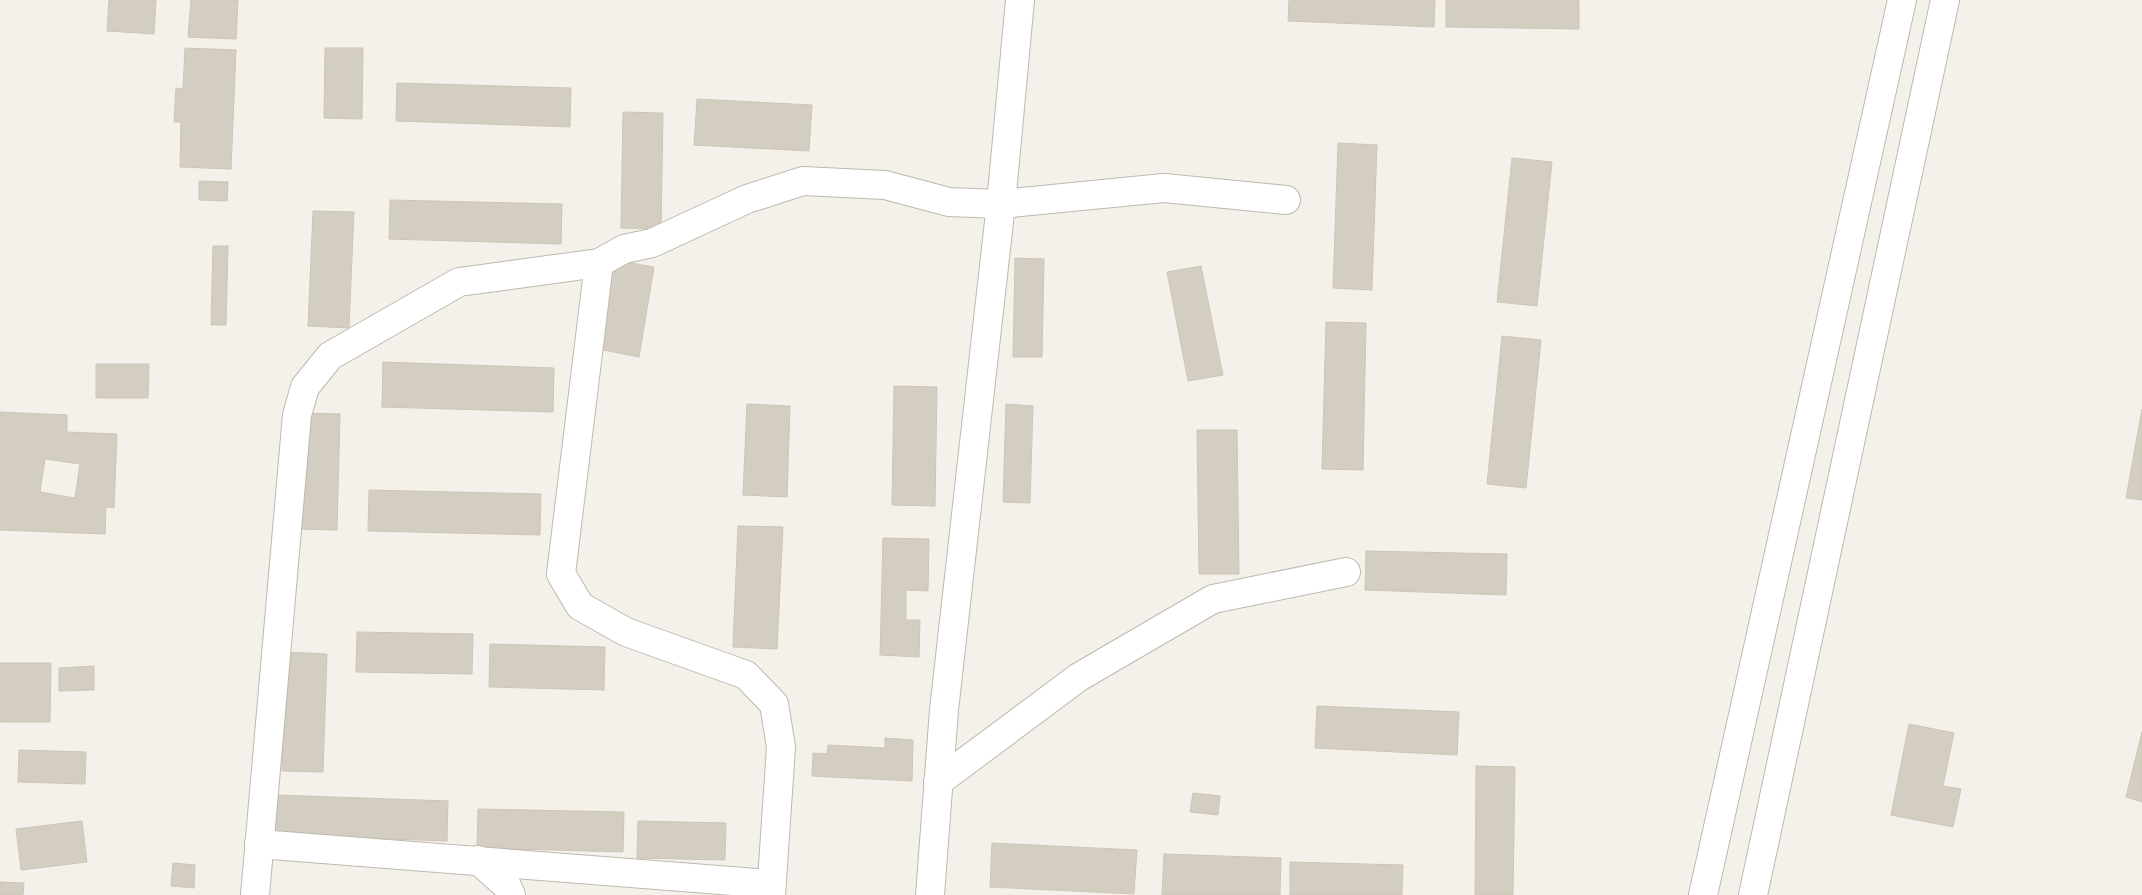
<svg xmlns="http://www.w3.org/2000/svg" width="2142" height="895" font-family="'Alegreya Sans',sans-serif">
<rect width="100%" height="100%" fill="#f4f1eb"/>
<g fill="#d4cdc2" stroke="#cec5b6" fill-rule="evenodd">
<polygon points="109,0 156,0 154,34 107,31"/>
<polygon points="191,0 238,0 236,39 188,37"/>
<polygon points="1289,0 1435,0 1434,27 1288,21"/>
<polygon points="1446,0 1579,0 1579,29 1446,27"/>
<polygon points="185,48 236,50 231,169 180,167 181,122 174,122 176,88 183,89"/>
<polygon points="325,48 363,48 362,119 324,118"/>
<polygon points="397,83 571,88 570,127 396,121"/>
<polygon points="697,99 812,105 809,151 694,145"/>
<polygon points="623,112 663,113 661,229 621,228"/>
<polygon points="1338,143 1377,145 1372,290 1333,288"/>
<polygon points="1512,158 1552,162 1537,306 1497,302"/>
<polygon points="199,181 228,182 227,201 199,200"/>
<polygon points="390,200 562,204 561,244 389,239"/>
<polygon points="313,211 354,212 349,328 308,326"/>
<polygon points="213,246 228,246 226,325 211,325"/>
<polygon points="1015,258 1044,259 1042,357 1013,357"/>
<polygon points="613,260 654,267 639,357 598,349"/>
<polygon points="1201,266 1223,375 1188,381 1167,272"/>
<polygon points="1326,322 1366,323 1363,470 1322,469"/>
<polygon points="1502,336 1541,340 1526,488 1487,484"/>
<polygon points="383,362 554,368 553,412 382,407"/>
<polygon points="96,364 149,364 148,398 96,398"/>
<polygon points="894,386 937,387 935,506 892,505"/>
<polygon points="747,404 790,406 787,497 743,495"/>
<polygon points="1006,404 1033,406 1030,503 1003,502"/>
<polygon points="2142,409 2142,500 2126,498"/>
<path d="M0 412 67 415V432L117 434 114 508 106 507 105 534 0 530ZM45 459 80 464 75 498 40 492Z"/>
<polygon points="299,413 340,414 337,530 296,529"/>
<polygon points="1197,430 1237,430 1239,574 1199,574"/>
<polygon points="369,490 541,494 540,535 368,531"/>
<polygon points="738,526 783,527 777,649 733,647"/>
<polygon points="883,538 929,539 928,591 906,590 906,620 920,620 919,657 880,655"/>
<polygon points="1366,551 1507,554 1506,595 1365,590"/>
<polygon points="357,632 473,634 472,674 356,672"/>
<polygon points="490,644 605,647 604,690 489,687"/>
<polygon points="285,652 327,654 323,772 282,771"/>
<polygon points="0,663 51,663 50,722 0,722"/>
<polygon points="94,666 94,690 59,691 59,668"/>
<polygon points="1317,706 1459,712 1457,755 1315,748"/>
<polygon points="1909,724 1954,733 1943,786 1961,789 1953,827 1891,815"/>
<polygon points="2142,732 2142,802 2126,797"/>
<polygon points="885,738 913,740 912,781 812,776 813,753 827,754 828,745 885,748"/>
<polygon points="19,750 86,752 85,784 18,782"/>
<polygon points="1476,766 1515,767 1513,895 1475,895"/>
<polygon points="1193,793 1220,796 1218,815 1190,812"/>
<polygon points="276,795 448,801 447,841 275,835"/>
<polygon points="478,809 624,812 623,852 477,848"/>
<polygon points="82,821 87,862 21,870 16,829"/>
<polygon points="638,821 726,823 725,860 637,858"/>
<polygon points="992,843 1137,850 1134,894 990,887"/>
<polygon points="1164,854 1281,858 1280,895 1162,895"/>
<polygon points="1290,862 1403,865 1402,895 1290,895"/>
<polygon points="173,863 195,865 194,888 171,886"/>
<polygon points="0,882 24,883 23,895 0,895"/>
</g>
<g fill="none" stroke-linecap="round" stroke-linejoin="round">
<g stroke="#beb9af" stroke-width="30">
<g id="minor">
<polyline points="599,263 561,574 580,606 626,632 746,675 774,704 781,747 771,895"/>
<polyline points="938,782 1079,677 1213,599 1346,572"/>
<polyline points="259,844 771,884"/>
<polyline points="478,860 507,886 511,895"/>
<polyline points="255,895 297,415 305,387 330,356 459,282 599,263 624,249 652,243 747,199 803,181 885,185 949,202 1001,204 1164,188 1286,200"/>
<polyline points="930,895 944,710 1001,204 1020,0"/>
<polyline points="1703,895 1902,0"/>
<polyline points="1753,895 1945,0"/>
</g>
</g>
<use href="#minor" stroke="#fff" stroke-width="28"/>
</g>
</svg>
